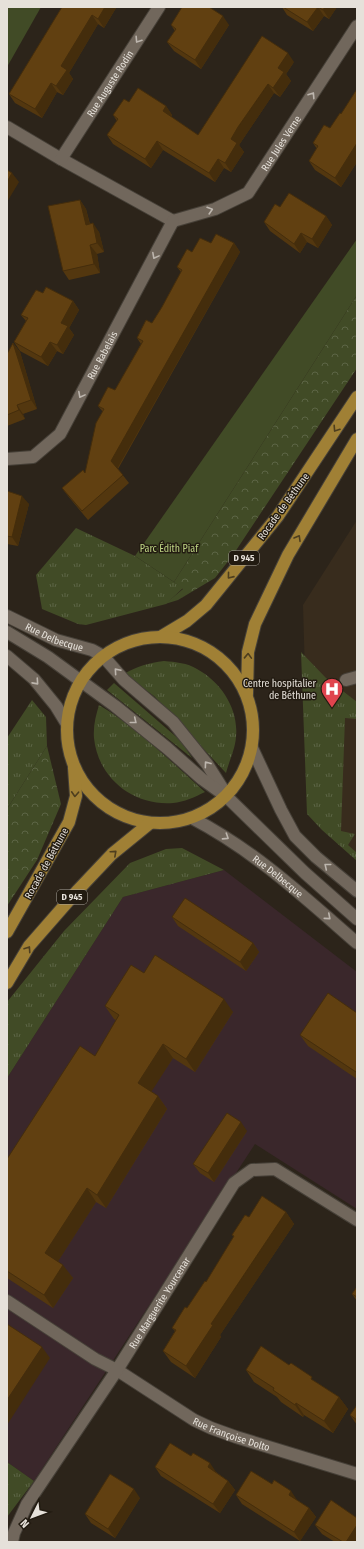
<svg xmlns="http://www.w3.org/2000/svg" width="364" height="1549" font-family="'Fira Sans Condensed',sans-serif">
<defs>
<pattern id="grass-tufts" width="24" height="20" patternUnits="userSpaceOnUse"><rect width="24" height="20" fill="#414b26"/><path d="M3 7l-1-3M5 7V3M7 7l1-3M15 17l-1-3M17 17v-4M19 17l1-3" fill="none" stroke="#5c6545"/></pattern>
<pattern id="forest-crowns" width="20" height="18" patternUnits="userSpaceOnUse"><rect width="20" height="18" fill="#414b26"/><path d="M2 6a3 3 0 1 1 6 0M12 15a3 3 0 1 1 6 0" fill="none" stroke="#5c6545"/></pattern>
</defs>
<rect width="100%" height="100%" fill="#2c241a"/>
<polygon fill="#3a272b" points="224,870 357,972 357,1209 255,1144 34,1481 7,1462 7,1078 123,897"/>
<polygon fill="#382c1d" points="357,520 357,855 309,814 303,605"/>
<g fill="url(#grass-tufts)">
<polygon points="76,528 135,556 183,588 166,604 86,625 78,624 42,609 36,575"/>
<polygon points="301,652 326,678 357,702 357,719 345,718 341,831 355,834 348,845 357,853 357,861 322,830 307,814"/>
<path d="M164 661C176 662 187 663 197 669 221 682 239 709 236 737 235 750 229 761 226 773L154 696 124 674C137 666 149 663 164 661Z"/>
<polygon points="114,683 181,741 192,758 107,690"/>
<polygon points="32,700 46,717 47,746 7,809 7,738"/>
<path d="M99 705C138 728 171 762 205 792 195 797 184 802 173 803 133 806 98 778 94 738 93 726 96 715 99 705Z"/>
<polygon points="182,848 224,870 123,897 7,1078 7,1002 64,931 130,863 166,849"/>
<polygon points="7,1462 34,1481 7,1517"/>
</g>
<g fill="url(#forest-crowns)">
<polygon points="357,295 357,368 233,555 215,578 178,600 165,604 183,589 174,582"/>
<polygon points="47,746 61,804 37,860 7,906 7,809"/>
</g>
<g fill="#414b26">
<polygon points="8,7 41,7 7,67 7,9"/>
<polygon points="357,239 357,295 174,582 135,556"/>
</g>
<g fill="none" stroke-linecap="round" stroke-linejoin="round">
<g stroke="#464038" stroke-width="14">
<g id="minor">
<polyline points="7,127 61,159 173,221"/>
<path id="s1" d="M61 159 159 7"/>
<path id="s2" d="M173 221 215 209 248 193 357 26"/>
<path id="s3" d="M7 459 33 457 60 434 173 221"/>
<path id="s4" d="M7 616 56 640 92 650 103 656 124 680 173 722 207 764 224 791"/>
<polyline points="7,632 48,657 115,706 167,748 202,779 227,797 305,873 357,919"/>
<polyline points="7,656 34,679 56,706 67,724"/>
<polyline points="346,680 357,677"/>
<polyline points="252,748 281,810 295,836 316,857 357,891"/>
<path id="s5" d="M192 818C255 851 303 896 357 943"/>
<path id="s6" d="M7 1301 95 1359 117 1370 194 1420 211 1428 236 1437 357 1474"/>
<path id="s7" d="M12 1542 14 1533 27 1504 117 1370 234 1183 252 1170 275 1169 357 1220"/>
</g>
</g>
<g stroke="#464038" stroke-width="14">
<g id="major">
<polyline points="162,636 187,621 206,605 278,516 357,397"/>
<circle cx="160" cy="730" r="93"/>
<polyline points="247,694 248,652 255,624 288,555 357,439"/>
<polyline points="7,932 69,822 76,796 74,768"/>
<polyline points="7,983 29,946 78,890 112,854 150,823"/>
</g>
</g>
<use href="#minor" stroke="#71675c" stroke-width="12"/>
<use href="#major" stroke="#a08035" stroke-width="12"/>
</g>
<g fill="#53370f">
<polygon points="62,7 115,7 116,8 104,28 98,24 69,73 73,79 63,95 57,92 42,118 15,103 9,94"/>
<polygon points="282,7 337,7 329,19 324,16 313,31 287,15"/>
<polygon points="188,8 229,25 201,69 174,51 167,42 175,31 171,25"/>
<polygon points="294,62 286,74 291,81 280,97 274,93 245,136 239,145 244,152 231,172 224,168 215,182 163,150 151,168 113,144 107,135 117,121 113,115 129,102 166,106 172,115 171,117 198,135"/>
<polygon points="357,89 357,162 341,187 315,170 309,161 317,149 313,143 330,128 341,114"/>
<polygon points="80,200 86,209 90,224 99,232 104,252 97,254 100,273 69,280 63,271"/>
<polygon points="280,207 326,216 332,225 318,248 307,242 300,253 270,231 264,222"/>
<polygon points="211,243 234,243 240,252 118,469 129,483 88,520 68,496 62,488 85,473 103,412 98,406 115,390 141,344 137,338 152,323 162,307 181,272 177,267 192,252"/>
<polygon points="43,293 73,301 79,310 69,328 74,335 63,354 57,351 48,366 20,351 14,342 26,321 21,315"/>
<polygon points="13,343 20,352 37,409 23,414 25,419 7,426 7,354"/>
<polygon points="7,491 29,504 18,546 7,544"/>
<polygon points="172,917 253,943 259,952 246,971 178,926"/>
<polygon points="144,973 233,1012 195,1072 173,1058 151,1091 158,1096 167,1109 106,1208 96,1202 58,1261 73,1278 53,1308 7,1278 7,1159 95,1056 116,1020 114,1019 105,1006"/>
<polygon points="357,1013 357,1079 308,1046 300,1035"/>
<polygon points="247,1131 214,1182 200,1173 193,1164"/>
<polygon points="286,1212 294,1224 220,1335 221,1337 195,1378 171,1362 163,1351 175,1331 172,1328 187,1308 206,1282 234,1237 232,1235 249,1217"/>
<polygon points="357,1287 357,1301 352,1294"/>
<polygon points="246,1370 316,1382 339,1397 348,1409 333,1433 304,1415 303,1417 281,1402 277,1397 254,1382"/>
<polygon points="357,1405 357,1425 350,1415"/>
<polygon points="191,1456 216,1472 228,1481 235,1490 220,1513 161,1476 155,1467"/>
<polygon points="236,1495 297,1500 309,1508 316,1517 300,1541 242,1504"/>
<polygon points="140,1498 115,1538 91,1523 85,1514"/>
<polygon points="315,1525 357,1542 335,1542 322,1534"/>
</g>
<g fill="#442d0c">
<polygon points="105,7 115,7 116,8 104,28 98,19"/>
<polygon points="318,7 324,16 313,31 307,22"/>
<polygon points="325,7 337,7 329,19 323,10"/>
<polygon points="92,15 98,24 69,73 73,79 63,95 56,86 61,66"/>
<polygon points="223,16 229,25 201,69 195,60"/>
<polygon points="288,53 294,62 286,74 291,81 280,97 273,88 278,68"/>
<polygon points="51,83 57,92 42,118 35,109"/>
<polygon points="268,84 274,93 245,136 239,145 244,152 231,172 225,163 231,139 238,127"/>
<polygon points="166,106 172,115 169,120 163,111"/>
<polygon points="157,141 163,150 151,168 145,159"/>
<polygon points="357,143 357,162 341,187 335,178"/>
<polygon points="218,159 224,168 215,182 209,173"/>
<polygon points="12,173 19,182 7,202 7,182"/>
<polygon points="80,200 86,209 92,234 86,225"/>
<polygon points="326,216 332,225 318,248 312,239"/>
<polygon points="93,223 99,232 104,252 97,243"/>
<polygon points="301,233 307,242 300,253 294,244"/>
<polygon points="234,243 240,252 117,469 111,461"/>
<polygon points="90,245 97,254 100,273 94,264"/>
<polygon points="73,301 79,310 69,328 74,335 63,354 57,345 61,323"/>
<polygon points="50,342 57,351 48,366 41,357"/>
<polygon points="13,343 20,352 37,409 31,400"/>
<polygon points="17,405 23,414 25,419 19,410"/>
<polygon points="22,496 29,504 18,546 12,537"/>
<polygon points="253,943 259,952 246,971 240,962"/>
<polygon points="224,999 233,1012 195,1072 186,1059"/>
<polygon points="163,1044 173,1058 148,1097 138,1083"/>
<polygon points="158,1096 167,1109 106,1208 97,1195"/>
<polygon points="241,1122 247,1131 214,1182 208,1173"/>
<polygon points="87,1188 96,1202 55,1266 45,1253"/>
<polygon points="286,1212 294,1224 220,1335 221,1337 195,1378 186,1366 211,1324"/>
<polygon points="63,1265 73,1278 53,1308 44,1295"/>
<polygon points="42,1347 50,1358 7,1425 7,1400"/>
<polygon points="339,1397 348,1409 333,1433 324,1421"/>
<polygon points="296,1403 304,1415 303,1417 295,1405"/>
<polygon points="210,1463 216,1472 214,1476 208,1467"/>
<polygon points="228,1481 235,1490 220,1513 213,1504"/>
<polygon points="134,1489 140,1498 115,1538 108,1529"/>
<polygon points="291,1491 297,1500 289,1495"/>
<polygon points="309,1508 316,1517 300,1541 294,1532"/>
<polygon points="357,1518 357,1542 346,1542"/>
</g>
<g fill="#614011" stroke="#442d0c">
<polygon points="62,7 105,7 98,19 92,15 61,66 67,70 56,86 51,83 35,109 9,94"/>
<polygon points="182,7 187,7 188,8 189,7 209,7 223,16 195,60 167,42 176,29 171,25"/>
<polygon points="283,7 325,7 323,10 318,7 307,22"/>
<polygon points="262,36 288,53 278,68 284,72 273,88 268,84 238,127 231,139 237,143 225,163 218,159 209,173 157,141 145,159 107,135 118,119 113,115 124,99 129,102 138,88 166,106 163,111 198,135"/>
<polygon points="357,89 357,143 335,178 309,161 318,146 313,143 324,125 330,128 340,113 341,114"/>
<polygon points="7,170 12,173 7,182"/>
<polygon points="289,193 326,216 312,239 301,233 294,244 264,222 275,204 280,207"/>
<polygon points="80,200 86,225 93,223 97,243 90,245 94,264 63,271 48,206"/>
<polygon points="216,234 234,243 111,461 123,475 82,511 62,488 83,470 85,473 96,423 104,409 98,406 108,387 115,390 143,341 137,338 146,320 152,323 162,307 182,270 177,267 187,249 192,252 200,238 211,243"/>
<polygon points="46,287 73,301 61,323 68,326 57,345 50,342 41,357 14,342 28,318 21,315 36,290 43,293"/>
<polygon points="13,343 31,400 17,405 19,410 7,415 7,354"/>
<polygon points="7,491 22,496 12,537 7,536"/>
<polygon points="185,898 253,943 240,962 172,917"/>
<polygon points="155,955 224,999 186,1059 163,1044 138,1083 158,1096 97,1195 87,1188 45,1253 63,1265 44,1295 7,1271 7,1159 80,1046 95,1056 119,1015 105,1006 131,965 144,973"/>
<polygon points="328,993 357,1013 357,1071 356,1072 300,1035"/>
<polygon points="227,1113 241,1122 208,1173 193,1164"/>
<polygon points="262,1196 286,1212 211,1324 213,1325 186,1366 163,1351 176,1330 172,1328 185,1307 187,1308 205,1281 206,1282 234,1236 232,1235 245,1215 249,1217"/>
<polygon points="357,1287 357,1297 352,1294"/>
<polygon points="7,1324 42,1347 7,1400"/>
<polygon points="261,1346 289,1365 291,1363 312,1377 311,1379 339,1397 324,1421 296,1403 295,1405 273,1390 274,1388 246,1370"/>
<polygon points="357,1405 357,1420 350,1415"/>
<polygon points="170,1443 191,1456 193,1453 210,1463 208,1467 228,1481 213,1504 155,1467"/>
<polygon points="251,1471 272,1484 274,1480 291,1491 289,1495 309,1508 294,1532 236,1495"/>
<polygon points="110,1474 134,1489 108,1529 85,1514"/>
<polygon points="331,1500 357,1518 357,1525 346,1542 343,1542 315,1525"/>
</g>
<defs><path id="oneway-chevron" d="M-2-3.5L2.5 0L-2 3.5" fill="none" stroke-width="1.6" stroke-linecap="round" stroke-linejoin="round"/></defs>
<g stroke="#bdb6ae">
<use href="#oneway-chevron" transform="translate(138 40) rotate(123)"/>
<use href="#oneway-chevron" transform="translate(312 95) rotate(-57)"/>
<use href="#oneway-chevron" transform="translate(210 210) rotate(-17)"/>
<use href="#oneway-chevron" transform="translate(155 256) rotate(118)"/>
<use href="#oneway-chevron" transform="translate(81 395) rotate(118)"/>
<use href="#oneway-chevron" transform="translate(117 671) rotate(-131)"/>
<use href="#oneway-chevron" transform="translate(36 682) rotate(48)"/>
<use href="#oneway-chevron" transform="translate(134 721) rotate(39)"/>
<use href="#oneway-chevron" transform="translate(207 764) rotate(-126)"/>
<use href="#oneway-chevron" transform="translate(226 837) rotate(33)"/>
<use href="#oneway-chevron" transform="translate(327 866) rotate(-141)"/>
<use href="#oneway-chevron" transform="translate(328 917) rotate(41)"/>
</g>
<g stroke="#4e3e1e">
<use href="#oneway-chevron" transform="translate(336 429) rotate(123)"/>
<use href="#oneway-chevron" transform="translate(298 538) rotate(-60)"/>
<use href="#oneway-chevron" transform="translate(230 576) rotate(129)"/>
<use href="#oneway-chevron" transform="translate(248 656) rotate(-88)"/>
<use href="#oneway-chevron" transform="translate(75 794) rotate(93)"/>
<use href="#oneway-chevron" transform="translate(114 853) rotate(-42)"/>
<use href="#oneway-chevron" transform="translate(28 949) rotate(-56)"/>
</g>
<defs>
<g id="hospital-pin" transform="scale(1.15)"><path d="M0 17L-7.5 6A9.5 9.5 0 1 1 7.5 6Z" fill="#e0444e" stroke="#221b11"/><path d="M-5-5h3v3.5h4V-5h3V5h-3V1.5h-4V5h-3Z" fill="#fff"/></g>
</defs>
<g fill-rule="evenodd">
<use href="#hospital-pin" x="332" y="689"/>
</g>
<g text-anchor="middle" stroke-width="3" stroke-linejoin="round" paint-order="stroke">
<g fill="#221b11" stroke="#aba69e" stroke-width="1">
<rect x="229" y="551" width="30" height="14" rx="3"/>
<rect x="57" y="890" width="30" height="14" rx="3"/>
</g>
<g font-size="9" font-weight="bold" fill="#e6e1da">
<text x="244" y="561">D 945</text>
<text x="72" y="900">D 945</text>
</g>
<g font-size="10" fill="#e6e1da" stroke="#221b11">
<text dy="4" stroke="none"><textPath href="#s1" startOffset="90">Rue Auguste Rodin</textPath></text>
<text dy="4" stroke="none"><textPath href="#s2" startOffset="140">Rue Jules Verne</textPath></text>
<text dy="4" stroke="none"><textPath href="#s3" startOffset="151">Rue Rabelais</textPath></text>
<text transform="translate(283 506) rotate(-54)" y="4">Rocade de Béthune</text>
<text dy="4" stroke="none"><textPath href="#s4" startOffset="52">Rue Delbecque</textPath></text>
<text transform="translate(46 863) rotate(-61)" y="4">Rocade de Béthune</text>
<text dy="4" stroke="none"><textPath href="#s5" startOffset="104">Rue Delbecque</textPath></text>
<text dy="4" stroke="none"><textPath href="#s7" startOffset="282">Rue Marguerite Yourcenar</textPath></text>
<text dy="4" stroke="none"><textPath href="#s6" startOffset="262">Rue Françoise Dolto</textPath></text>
</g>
<g font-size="10" fill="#bed484" stroke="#221b11">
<text x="169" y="552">Parc Édith Piaf</text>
</g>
<g font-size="10" fill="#e6e1da" stroke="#221b11" text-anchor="end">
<text x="316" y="687">Centre hospitalier<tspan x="316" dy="12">de Béthune</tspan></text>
</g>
</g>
<rect width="364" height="1549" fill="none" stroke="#e6e1da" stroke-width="16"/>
<g transform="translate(32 1517) rotate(228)" stroke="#221b11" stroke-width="3" paint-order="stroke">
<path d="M0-3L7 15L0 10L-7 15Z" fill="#e6e1da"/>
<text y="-6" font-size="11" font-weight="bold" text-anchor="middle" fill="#e6e1da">N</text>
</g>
</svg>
